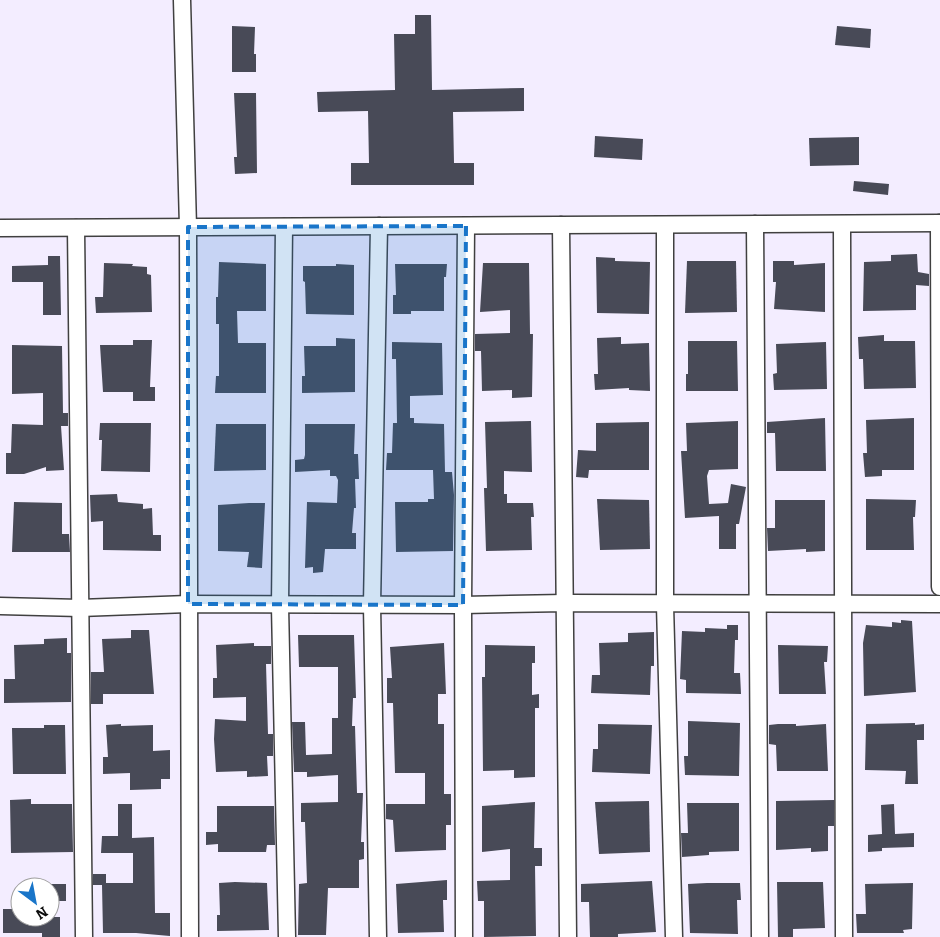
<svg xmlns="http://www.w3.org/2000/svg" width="940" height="937" font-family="Bitter,serif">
<rect width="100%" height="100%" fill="#f3edff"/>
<g fill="#484a57">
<polygon points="415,15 431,15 432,90 524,88 524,111 453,112 454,163 474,163 474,185 351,185 351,163 369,163 368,111 318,112 317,92 395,90 394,34 415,34"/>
<polygon points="232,26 255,27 254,54 256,54 256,72 232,72"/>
<polygon points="837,26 871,29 870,48 835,45"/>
<polygon points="234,93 256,93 257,173 235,174 234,157 237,157"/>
<polygon points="595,136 643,139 642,160 594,157"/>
<polygon points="859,137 859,165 810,166 809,138"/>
<polygon points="854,181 889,184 888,195 853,191"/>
<polygon points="917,254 918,272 929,274 929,286 916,285 916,310 863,311 864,262 891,261 891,255"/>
<polygon points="48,256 60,256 61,315 43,315 43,282 12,282 12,266 48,265"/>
<polygon points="596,257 615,258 615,261 650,262 649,314 597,313"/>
<polygon points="687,261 736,261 737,312 685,313"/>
<polygon points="773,261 794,261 794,265 825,263 825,312 774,309 776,282 773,282"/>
<polygon points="219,262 266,264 266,311 237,311 238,343 266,343 266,393 215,393 216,376 219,376 219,324 216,324 216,297 218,297"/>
<polygon points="104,263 133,264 132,266 147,267 147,274 151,275 152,312 96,313 95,297 103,297"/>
<polygon points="483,263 529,263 530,334 533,334 532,397 512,398 512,390 482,391 481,351 475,351 475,334 510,333 510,310 480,312"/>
<polygon points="336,264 354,265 354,315 306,314 305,282 303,281 303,266 336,266"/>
<polygon points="395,264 447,264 446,277 444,277 444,311 411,311 411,314 393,314 393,295 396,295"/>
<polygon points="884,335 884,341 915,341 916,388 864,389 863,359 859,359 858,337"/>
<polygon points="621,337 621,344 649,343 650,391 629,390 629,388 595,390 594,374 598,374 597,338"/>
<polygon points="336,338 355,339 355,392 302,393 302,376 305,376 304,346 336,346"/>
<polygon points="133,340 152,340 150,387 155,387 155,401 133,401 133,392 103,392 100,345 133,345"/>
<polygon points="688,341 737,341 738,391 686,391 686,374 688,374"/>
<polygon points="392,342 442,343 443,395 410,396 410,418 414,418 414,423 444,424 445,472 452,472 454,495 453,551 396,552 395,502 428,502 428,499 434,499 433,470 386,470 387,453 392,453 393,423 397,423 396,359 392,359"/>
<polygon points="826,342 827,389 774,390 773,374 777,373 776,344"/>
<polygon points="12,345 62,346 63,413 68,413 68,426 61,426 64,470 46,471 46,467 24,474 6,474 6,453 11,453 12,424 43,425 43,393 12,394"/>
<polygon points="825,418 826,471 776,471 775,433 767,433 767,422"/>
<polygon points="914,418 914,470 882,470 882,476 865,477 863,453 867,453 866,420"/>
<polygon points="531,421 532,472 504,471 504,494 507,494 507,503 533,503 534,517 531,517 532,550 486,551 484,488 487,488 485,422"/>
<polygon points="738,421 738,469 709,470 707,476 709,504 728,503 731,484 746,487 739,524 736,524 736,549 719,549 719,516 685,518 681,451 687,451 686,423"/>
<polygon points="649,422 649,470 589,470 588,478 576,477 578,450 596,451 596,423"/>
<polygon points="100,423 151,423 150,472 101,471 102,440 99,440"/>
<polygon points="216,424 266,424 266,470 214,471"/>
<polygon points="305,424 355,424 354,454 358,454 359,479 355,479 356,508 354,508 352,533 356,533 356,549 325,549 323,572 313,573 313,567 305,568 307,502 337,503 338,480 336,476 330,476 330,470 295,472 295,460 304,459 305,455"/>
<polygon points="117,494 118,502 143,504 143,509 152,508 153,535 161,535 161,551 103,550 103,521 91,522 90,495"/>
<polygon points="597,499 649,500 650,549 600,550"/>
<polygon points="866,499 916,500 915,517 913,517 914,550 866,550"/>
<polygon points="775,500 825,500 825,551 806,552 806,549 768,551 767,528 775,528"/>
<polygon points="14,502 62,503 62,534 69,534 70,552 12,552"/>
<polygon points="249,503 265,503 262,568 247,567 249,552 218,551 218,505"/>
<polygon points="901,620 912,621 916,692 864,696 863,643 866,625 892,627 892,622 901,623"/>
<polygon points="727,625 738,625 738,640 735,640 734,673 740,673 741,694 686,693 686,680 680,679 682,631 705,632 705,628 727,629"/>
<polygon points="131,630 149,630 154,694 103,694 103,704 91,704 91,672 104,672 102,639 131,638"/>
<polygon points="654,632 654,666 651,666 650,695 591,693 592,675 600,675 599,643 628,642 628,633"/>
<polygon points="298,635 354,635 356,698 353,698 352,726 355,726 357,793 363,793 361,842 364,842 364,859 359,860 359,888 328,888 326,935 298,935 299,884 307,883 305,822 301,822 301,803 338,802 338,775 307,777 307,772 294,772 292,722 305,722 306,755 332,754 332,718 338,718 338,667 299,667"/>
<polygon points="67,638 67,653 71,653 71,702 4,703 4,679 15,679 14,645 44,644 44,639"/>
<polygon points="254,643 254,646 271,646 271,664 266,664 268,734 273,734 273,756 267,756 268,776 247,777 247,771 216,772 214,739 215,719 246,721 246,697 213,698 213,678 217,678 216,645"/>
<polygon points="444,643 446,694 438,694 438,724 444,724 444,794 451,794 451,825 446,825 446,850 395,852 393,820 386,819 386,804 425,804 425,773 395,773 393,703 387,703 387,678 392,678 390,647"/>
<polygon points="485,645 535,646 535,663 532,663 532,695 539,694 539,708 535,708 535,777 514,778 514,770 483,771 482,677 485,677"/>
<polygon points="778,645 828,646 827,662 824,662 826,694 779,694"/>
<polygon points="688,721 740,723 739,776 685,775 684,756 688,756"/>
<polygon points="915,723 915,725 924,724 924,740 917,740 918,784 905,784 906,771 865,770 866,724"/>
<polygon points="121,724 121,726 153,725 153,751 170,750 170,779 161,779 161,789 130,790 130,773 103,774 103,757 108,757 106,725"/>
<polygon points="598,724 652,725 650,774 592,772 593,749 598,749"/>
<polygon points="778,724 796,724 796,726 826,724 828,771 777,771 776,745 769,744 769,725"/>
<polygon points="44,725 65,725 66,774 13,774 12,728 44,728"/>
<polygon points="31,799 31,804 72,804 73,852 11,853 10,800"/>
<polygon points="834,800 834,826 828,826 828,851 811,852 811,848 776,850 776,801"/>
<polygon points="649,801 650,852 599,854 595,802"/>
<polygon points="535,802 534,848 542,848 542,866 535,866 536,936 484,937 484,901 478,901 477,881 510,880 510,849 482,852 482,806"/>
<polygon points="687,803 739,803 739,851 709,852 709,855 682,857 681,833 688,833"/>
<polygon points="118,804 132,804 132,838 154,837 155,913 170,913 170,936 136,933 103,933 102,885 93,885 93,874 106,874 106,883 133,883 133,853 101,853 102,836 118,836"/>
<polygon points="894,804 895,834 914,833 914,847 882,848 882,851 868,852 868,835 882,834 881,805"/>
<polygon points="217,806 274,806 275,845 267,845 266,852 218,852 218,844 206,845 206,832 217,832"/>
<polygon points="447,880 447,900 443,900 444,932 398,933 396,884"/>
<polygon points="652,881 656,932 618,934 618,937 590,937 589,902 581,902 581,884"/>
<polygon points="235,882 267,883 269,930 217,931 217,915 220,915 219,883"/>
<polygon points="777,882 823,882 825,928 793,929 793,937 778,937"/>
<polygon points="707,883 740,883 741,900 737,900 738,934 690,933 688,884"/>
<polygon points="913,883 912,929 903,930 904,933 857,933 856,914 866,914 865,884"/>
<rect x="50" y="884" width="16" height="17"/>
<polygon points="3,909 20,909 20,917 60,917 60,937 42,937 42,933 3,933"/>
</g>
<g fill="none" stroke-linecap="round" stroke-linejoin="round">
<g stroke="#404040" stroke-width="19">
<g id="street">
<polyline points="182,0 188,227 190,937"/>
<polyline points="939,223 940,587"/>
<polyline points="755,224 760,937"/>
<polyline points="842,224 844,937"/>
<polyline points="561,225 568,937"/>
<polyline points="665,225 665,605 674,937"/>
<polyline points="284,227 280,606 287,937"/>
<polyline points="0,228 940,223"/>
<polyline points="76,228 84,937"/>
<polyline points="0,606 80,608 188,604 463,605 565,603 940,604"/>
<polyline points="378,937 372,605 379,226"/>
<polyline points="464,937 463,605 466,226"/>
</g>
</g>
<use href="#street" stroke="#fff" stroke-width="16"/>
</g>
<path fill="#1975c9" fill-opacity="0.2" stroke="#1975c9" stroke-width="4" stroke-dasharray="10 6" stroke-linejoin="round" d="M466 226 463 605 188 604V227Z"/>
<g transform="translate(35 902) rotate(148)"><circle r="24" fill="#ffffff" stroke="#9e9e9e"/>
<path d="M0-4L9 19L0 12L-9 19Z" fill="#1975c9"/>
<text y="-8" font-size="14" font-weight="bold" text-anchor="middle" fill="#0d0d0d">N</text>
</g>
</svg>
